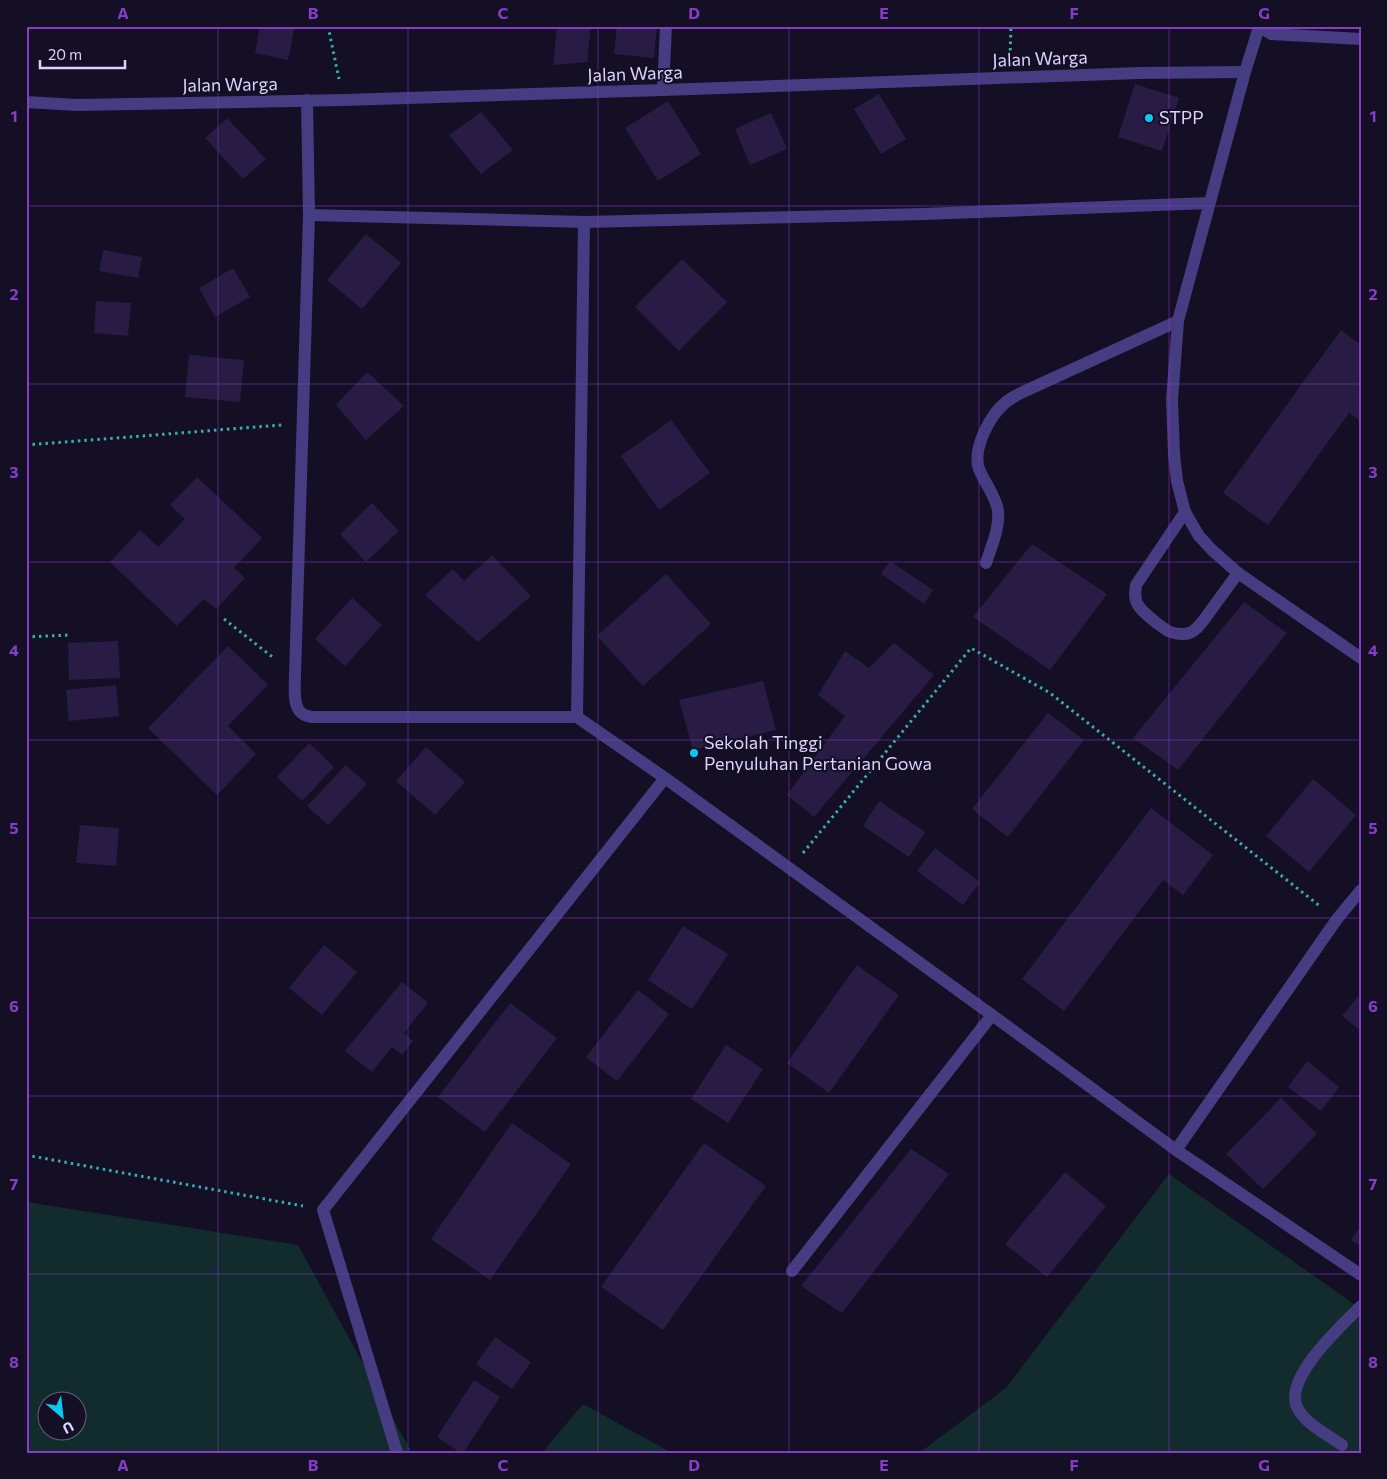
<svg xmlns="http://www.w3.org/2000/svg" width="1387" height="1479" font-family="Commissioner,sans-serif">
<rect width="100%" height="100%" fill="#140f24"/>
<g fill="#122c2d" fill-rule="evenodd">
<polygon points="1169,1174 1361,1309 1361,1453 919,1453 1006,1388"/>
<path d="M26 1202 298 1245 412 1453H26ZM48 1402H78V1432H48Z"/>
<polygon points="583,1404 672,1453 542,1453"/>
</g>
<g fill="#281c44">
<polygon points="260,26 295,26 288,60 255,53"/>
<polygon points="557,26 591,26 587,62 553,65"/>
<polygon points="617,26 657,26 654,58 614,54"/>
<polygon points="1135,84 1179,98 1162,151 1118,137"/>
<polygon points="879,94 906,139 881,154 854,109"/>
<polygon points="668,101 701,154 658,181 625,128"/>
<polygon points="481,112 513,150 481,174 449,135"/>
<polygon points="771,113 787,149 750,165 735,129"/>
<polygon points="227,118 266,159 243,179 205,138"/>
<polygon points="366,234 401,263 362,309 327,280"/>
<polygon points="103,250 142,257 138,278 99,271"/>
<polygon points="682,259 727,302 679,351 635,307"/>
<polygon points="233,268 250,297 215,317 199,288"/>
<polygon points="96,301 131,303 128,336 94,333"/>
<polygon points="1341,330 1361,345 1361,421 1349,413 1268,525 1223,493"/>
<polygon points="189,355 244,360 240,402 185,397"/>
<polygon points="367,372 404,406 366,440 336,405"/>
<polygon points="671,420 710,473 659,510 621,456"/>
<polygon points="197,477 262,538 234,568 245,578 216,609 204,599 177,626 110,562 140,530 158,547 185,519 170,505"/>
<polygon points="372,503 399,531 366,562 340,534"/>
<polygon points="1032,544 1107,594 1050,670 973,617"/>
<polygon points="492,555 531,596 478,642 425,595 453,569 464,581"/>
<polygon points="890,561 933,590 924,604 881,574"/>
<polygon points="666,574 711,624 643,686 597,636"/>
<polygon points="352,598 382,625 345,666 315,639"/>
<polygon points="1244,602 1287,633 1178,770 1133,738"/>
<polygon points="118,641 120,678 69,680 68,643"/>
<polygon points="894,643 934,675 814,817 787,795 845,716 818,695 845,651 869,668"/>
<polygon points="228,646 268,685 228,726 256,754 217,795 148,728"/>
<polygon points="763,681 776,730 693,750 679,700"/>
<polygon points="116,685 119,716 69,721 66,690"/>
<polygon points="1048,713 1084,740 1008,837 972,809"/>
<polygon points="309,743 334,767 302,801 277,777"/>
<polygon points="426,747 465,782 435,815 396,781"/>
<polygon points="346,765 367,784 328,825 307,806"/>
<polygon points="1313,779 1356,815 1309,872 1266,836"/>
<polygon points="879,801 925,832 909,857 863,826"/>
<polygon points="1151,808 1213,855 1183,895 1163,880 1064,1011 1022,979"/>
<polygon points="80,825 119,828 116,866 76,863"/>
<polygon points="935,848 980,882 963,905 917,871"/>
<polygon points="683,926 728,954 692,1009 648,980"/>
<polygon points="324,945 357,972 322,1015 289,988"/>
<polygon points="857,965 899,995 829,1093 787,1063"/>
<polygon points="402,982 428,1003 404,1033 413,1041 402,1055 392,1047 372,1072 345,1051"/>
<polygon points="638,990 669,1014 617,1081 586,1057"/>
<polygon points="1361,993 1361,1031 1342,1016"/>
<polygon points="510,1003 557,1038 485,1132 438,1097"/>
<polygon points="726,1045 763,1069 728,1123 691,1099"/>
<polygon points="1307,1061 1339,1087 1321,1111 1288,1087"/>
<polygon points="1281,1098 1317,1134 1263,1189 1226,1154"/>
<polygon points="512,1123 571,1164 490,1280 431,1239"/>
<polygon points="704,1143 766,1186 663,1330 601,1287"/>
<polygon points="911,1149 949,1174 842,1313 801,1286"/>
<polygon points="1065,1172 1106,1206 1047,1277 1005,1244"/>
<polygon points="1361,1226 1361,1246 1351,1240"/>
<polygon points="495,1337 531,1362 512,1389 476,1364"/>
<polygon points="474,1380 500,1397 463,1453 461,1453 437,1437"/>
</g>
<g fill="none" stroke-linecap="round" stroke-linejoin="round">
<g stroke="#34aeb1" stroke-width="3" stroke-dasharray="2.5 4" stroke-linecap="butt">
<polyline points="328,26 339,79"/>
<polyline points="1010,57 1011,26"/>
<polyline points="26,445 282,425"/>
<polyline points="224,619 275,659"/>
<polyline points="26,637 70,635"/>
<polyline points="803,853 971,648 1050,693 1321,907"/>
<polyline points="26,1155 303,1206"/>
</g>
<g stroke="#453c81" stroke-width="12">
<polyline points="1259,27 1245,72 1178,321 1172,400 1174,454 1177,481 1185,512 1199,536 1212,550 1238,573 1361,658"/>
<polyline points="663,90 666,26"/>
<path d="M307 100 309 215 295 675C295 686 292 708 303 714 306 716 309 716 311 717H577L584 222"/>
<polyline points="26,102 77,105 344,100 663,90 1139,73 1245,72"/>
<polyline points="309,215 584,222 924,214 1209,203"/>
<path d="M1185 512 1136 585C1135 592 1134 599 1138 605 1142 612 1160 626 1168 631 1172 633 1179 634 1184 634 1193 634 1198 627 1203 621L1238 573"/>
<path d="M986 563C991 547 1000 528 998 511 996 496 985 484 979 469 972 449 990 415 1006 402 1011 398 1017 395 1023 392L1178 321"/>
<polyline points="577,717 665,778 992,1015 1176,1150 1361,1275"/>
<polyline points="1176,1150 1337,919 1361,890"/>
<polyline points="792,1271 992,1015"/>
<path d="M1342 1445C1328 1435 1306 1424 1298 1409 1281 1380 1342 1325 1361 1306"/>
<polyline points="397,1453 323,1210 665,778"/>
</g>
<polyline stroke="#453c81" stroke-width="12" points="1259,26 1271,34 1361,39"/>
</g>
<path fill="none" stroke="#853dc5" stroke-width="1" stroke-opacity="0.55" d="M218 26V1453M408 26V1453M598 26V1453M789 26V1453M979 26V1453M1169 26V1453M26 206H1361M26 384H1361M26 562H1361M26 740H1361M26 918H1361M26 1096H1361M26 1274H1361"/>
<g fill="#0ac7f3" stroke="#140f24" stroke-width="2">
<circle cx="1149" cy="118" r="5"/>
<circle cx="694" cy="753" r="5"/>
</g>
<g text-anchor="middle" stroke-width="4" stroke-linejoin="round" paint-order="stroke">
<g font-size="18" fill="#dcd3fd" stroke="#140f24">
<text transform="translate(1040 59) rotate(-2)" y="6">Jalan Warga</text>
<text transform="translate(635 74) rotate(-2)" y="6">Jalan Warga</text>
<text transform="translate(230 85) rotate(-1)" y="6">Jalan Warga</text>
</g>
<g font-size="18" fill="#dcd3fd" stroke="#140f24" text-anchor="start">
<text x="1159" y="124">STPP</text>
<text x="704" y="749">Sekolah Tinggi<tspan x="704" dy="21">Penyuluhan Pertanian Gowa</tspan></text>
</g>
</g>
<rect width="1387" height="1479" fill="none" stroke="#140f24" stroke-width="55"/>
<g transform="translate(62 1416) rotate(152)"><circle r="24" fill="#140f24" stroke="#645d7b"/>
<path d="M0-4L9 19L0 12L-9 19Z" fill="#0ac7f3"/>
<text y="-8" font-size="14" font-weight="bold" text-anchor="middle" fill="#dcd3fd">U</text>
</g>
<path d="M40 60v8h85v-8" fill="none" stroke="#dcd3fd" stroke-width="2.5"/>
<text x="48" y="60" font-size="15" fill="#dcd3fd" stroke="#140f24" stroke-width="4" paint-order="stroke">20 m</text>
<rect x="28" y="28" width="1332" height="1424" fill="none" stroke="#853dc5" stroke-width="2"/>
<g font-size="16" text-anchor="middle" font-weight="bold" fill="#853dc5">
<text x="123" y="19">A</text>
<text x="313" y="19">B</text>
<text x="503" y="19">C</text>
<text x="694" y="19">D</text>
<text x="884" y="19">E</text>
<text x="1074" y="19">F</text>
<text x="1264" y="19">G</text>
<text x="14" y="122">1</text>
<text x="1373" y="122">1</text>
<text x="14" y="300">2</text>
<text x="1373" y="300">2</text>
<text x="14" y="478">3</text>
<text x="1373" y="478">3</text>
<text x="14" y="656">4</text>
<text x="1373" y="656">4</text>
<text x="14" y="834">5</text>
<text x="1373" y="834">5</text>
<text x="14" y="1012">6</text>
<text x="1373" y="1012">6</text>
<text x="14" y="1190">7</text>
<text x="1373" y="1190">7</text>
<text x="14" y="1368">8</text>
<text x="1373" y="1368">8</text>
<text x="123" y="1471">A</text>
<text x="313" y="1471">B</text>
<text x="503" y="1471">C</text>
<text x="694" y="1471">D</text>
<text x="884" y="1471">E</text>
<text x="1074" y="1471">F</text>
<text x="1264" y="1471">G</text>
</g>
</svg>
